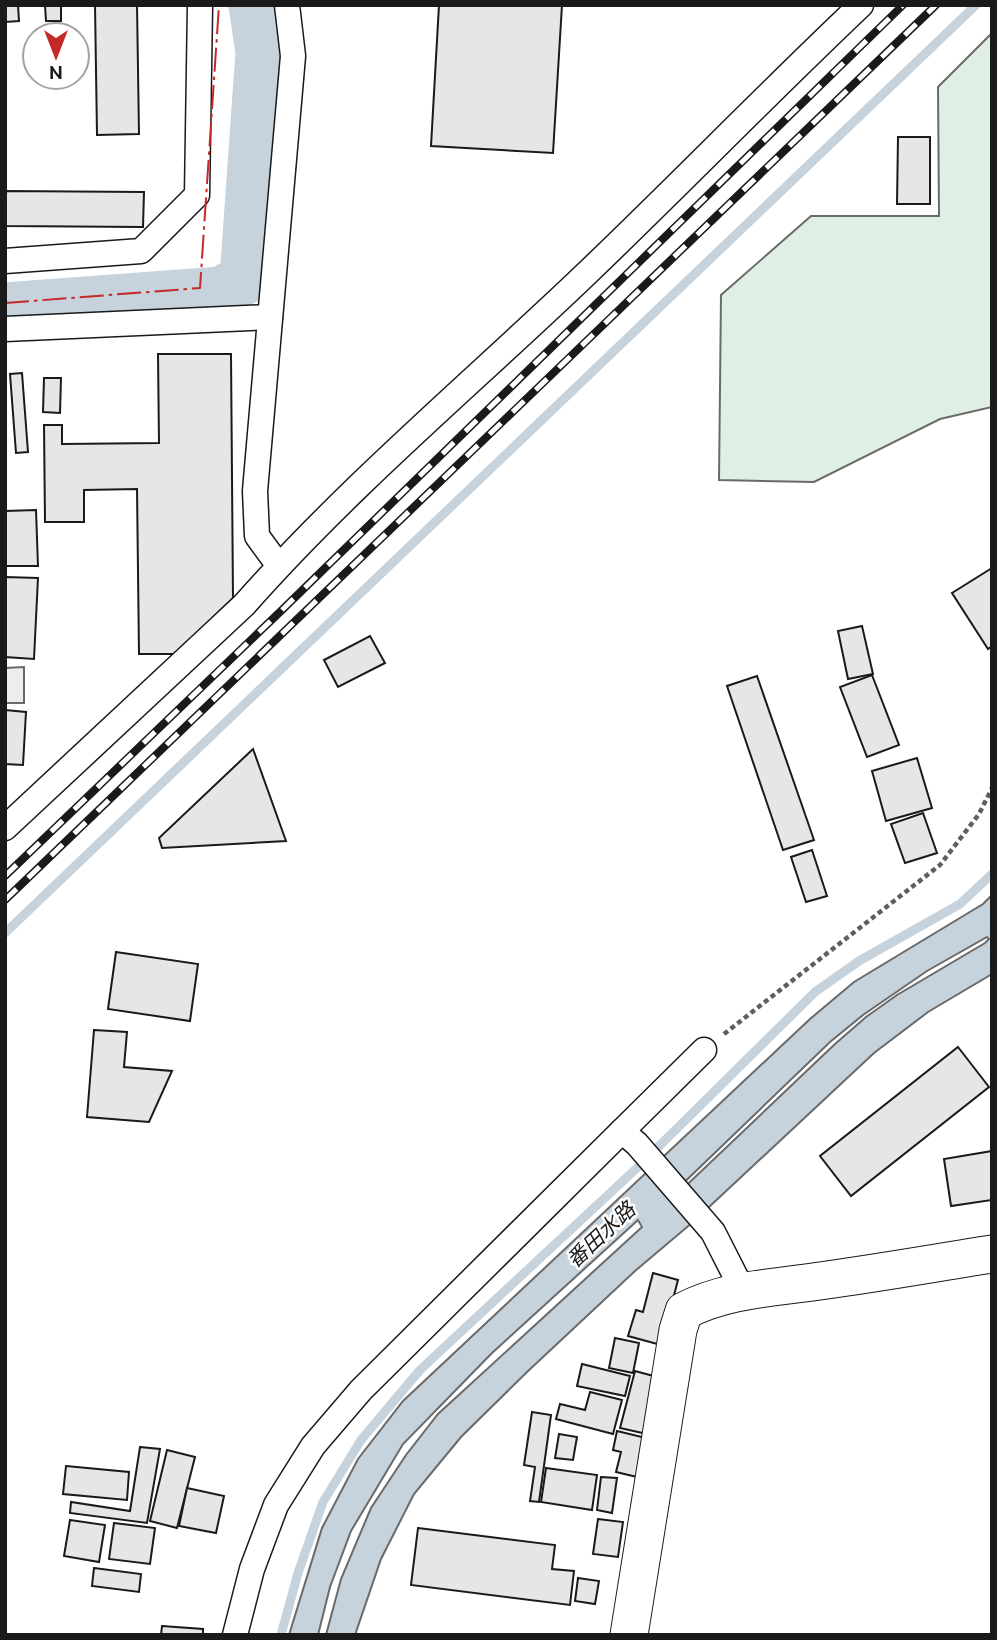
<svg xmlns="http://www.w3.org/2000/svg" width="997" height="1640" font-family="Ubuntu,'Noto Sans JP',sans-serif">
<rect width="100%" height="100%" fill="#fff"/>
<polygon fill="#e0efe3" stroke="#6a6a6a" stroke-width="2" points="992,33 992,407 940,419 814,482 719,480 721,295 811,216 939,216 938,87"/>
<polygon fill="#ededed" stroke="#6a6a6a" stroke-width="2" points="24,667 24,703 5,703 5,668"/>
<path fill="#c6d2dc" stroke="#6a6a6a" stroke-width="2" fill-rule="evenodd" d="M992 895V974L928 1012 874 1053 693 1222 635 1271 527 1372 461 1437 414 1494 381 1559 355 1635H326L341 1579 371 1508 406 1455 438 1414 642 1227 638 1220 492 1353 403 1444 351 1531 330 1587 318 1635H289L322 1528 358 1459 403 1401 810 1019 854 982 983 904ZM987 937 989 939 985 943 897 995 866 1017 835 1044 672 1199 670 1196 830 1042 863 1015 927 971Z"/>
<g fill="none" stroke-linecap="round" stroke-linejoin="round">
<g stroke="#c6d2dc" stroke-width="9">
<polyline points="5,933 976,5"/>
<polyline points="281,1635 298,1573 323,1502 361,1440 420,1370 638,1167 815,992 859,961 960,904 992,874"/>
</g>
<polyline stroke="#c6d2dc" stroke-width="51" points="5,308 221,292 245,279 261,52 254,5"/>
</g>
<g fill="#e6e6e6" stroke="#1a1a1a" stroke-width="2">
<polygon points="5,5 18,5 19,21 5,22"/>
<polygon points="45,5 61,5 61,21 46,21"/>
<polygon points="95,5 137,5 139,134 97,135"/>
<polygon points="439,5 562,5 553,153 431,146"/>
<polygon points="898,137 930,137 930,204 897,204"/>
<polygon points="5,191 144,192 143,227 5,226"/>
<polygon points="158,354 231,354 233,598 175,654 139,654 137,489 84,490 84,522 45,522 44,425 62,425 62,444 159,443"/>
<polygon points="22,373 28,452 16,453 10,374"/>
<polygon points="44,378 61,378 60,413 43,412"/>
<polygon points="36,510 38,566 5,566 5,511"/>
<polygon points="992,568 992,646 988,649 952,593"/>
<polygon points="5,577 38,578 34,659 5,657"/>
<polygon points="862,626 873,674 848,679 838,631"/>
<polygon points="370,636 385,663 338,687 324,660"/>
<polygon points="872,675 899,745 867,757 840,687"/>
<polygon points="757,676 814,840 783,850 727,686"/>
<polygon points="5,710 26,712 23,765 5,764"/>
<polygon points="253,749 286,841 162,848 159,838"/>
<polygon points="917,758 932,808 886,821 872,771"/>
<polygon points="923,813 937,853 905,863 891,824"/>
<polygon points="812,850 827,896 806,902 791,857"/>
<polygon points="116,952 198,964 190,1021 108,1009"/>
<polygon points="94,1030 127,1032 124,1067 172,1071 149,1122 87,1117"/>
<polygon points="958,1047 989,1087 851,1196 820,1156"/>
<polygon points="992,1151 992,1200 951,1206 944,1159"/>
<polygon points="653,1273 678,1280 661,1345 628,1336 636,1310 643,1312"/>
<polygon points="615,1338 639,1343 633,1373 609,1368"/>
<polygon points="582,1364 630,1376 625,1396 577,1386"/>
<polygon points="635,1371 661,1378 647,1434 620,1428"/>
<polygon points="590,1392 622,1400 613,1434 556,1419 560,1404 585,1410"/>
<polygon points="532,1412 551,1415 539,1502 530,1501 535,1467 524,1465"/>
<polygon points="617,1431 646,1438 637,1477 616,1472 621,1452 613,1450"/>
<polygon points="559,1434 577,1437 573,1460 555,1458"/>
<polygon points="140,1447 160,1449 147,1523 70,1513 71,1502 130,1511"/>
<polygon points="167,1450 195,1457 177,1528 150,1521"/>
<polygon points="66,1466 129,1472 127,1500 63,1494"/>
<polygon points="546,1468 597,1475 592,1510 541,1502"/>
<polygon points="601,1477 617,1478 612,1513 597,1510"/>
<polygon points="187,1488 224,1496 216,1533 179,1526"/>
<polygon points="598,1519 623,1522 618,1557 593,1554"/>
<polygon points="70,1520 105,1525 99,1562 64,1556"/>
<polygon points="114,1523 155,1528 150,1564 109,1559"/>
<polygon points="418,1528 555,1545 552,1569 574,1571 570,1605 411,1585"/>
<polygon points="94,1568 141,1574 139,1592 92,1586"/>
<polygon points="578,1578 599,1581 595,1604 575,1601"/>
<polygon points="162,1626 203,1629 203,1635 161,1635"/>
</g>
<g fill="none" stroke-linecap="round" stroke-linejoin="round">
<g stroke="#1a1a1a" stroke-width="27">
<g id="street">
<polyline points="5,261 141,251 197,195 200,5"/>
<polyline points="5,329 270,317"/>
<polyline points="279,566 257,536 255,491 293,56 287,5"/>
<path d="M5 828 244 605C349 486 471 384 585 275 678 186 768 93 861 5"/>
<polyline points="622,1131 704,1050"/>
<polyline points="235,1635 252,1569 276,1505 313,1446 361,1390 622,1131 637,1144 713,1232 743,1291"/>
</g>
</g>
<g stroke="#1a1a1a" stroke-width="39">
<path id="secondary" d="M629 1635 678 1330 684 1311C726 1289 773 1288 820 1281 878 1273 935 1263 992 1254"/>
</g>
<polyline stroke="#5f5f5f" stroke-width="4.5" stroke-dasharray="5 3.5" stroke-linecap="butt" points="724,1034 940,865 979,814 992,788"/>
<use href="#street" stroke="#fff" stroke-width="24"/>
<use href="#secondary" stroke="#fff" stroke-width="37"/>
<g stroke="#1a1a1a" stroke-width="8">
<g id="rail">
<polyline points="5,876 283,609 903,5"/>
<polyline points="5,900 936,5"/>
</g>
</g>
<use href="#rail" stroke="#fff" stroke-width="5" stroke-dasharray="16" stroke-linecap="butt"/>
<polyline stroke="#c62828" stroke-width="2" stroke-dasharray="24 5 3.5 5" stroke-linecap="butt" points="5,303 200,288 219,5"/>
</g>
<g text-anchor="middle" stroke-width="5" stroke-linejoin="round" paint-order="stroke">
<g font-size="21" font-style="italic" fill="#1a1a1a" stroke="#fff">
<text transform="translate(601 1235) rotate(-43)" y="7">番田水路</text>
</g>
</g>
<rect width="997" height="1640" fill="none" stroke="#1a1a1a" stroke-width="14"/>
<g transform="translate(56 56) rotate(180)"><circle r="33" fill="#ffffff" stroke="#a3a3a3" stroke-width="2"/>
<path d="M0-5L12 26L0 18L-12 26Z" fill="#c62828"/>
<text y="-10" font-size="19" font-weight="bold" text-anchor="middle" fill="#1a1a1a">N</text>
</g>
</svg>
